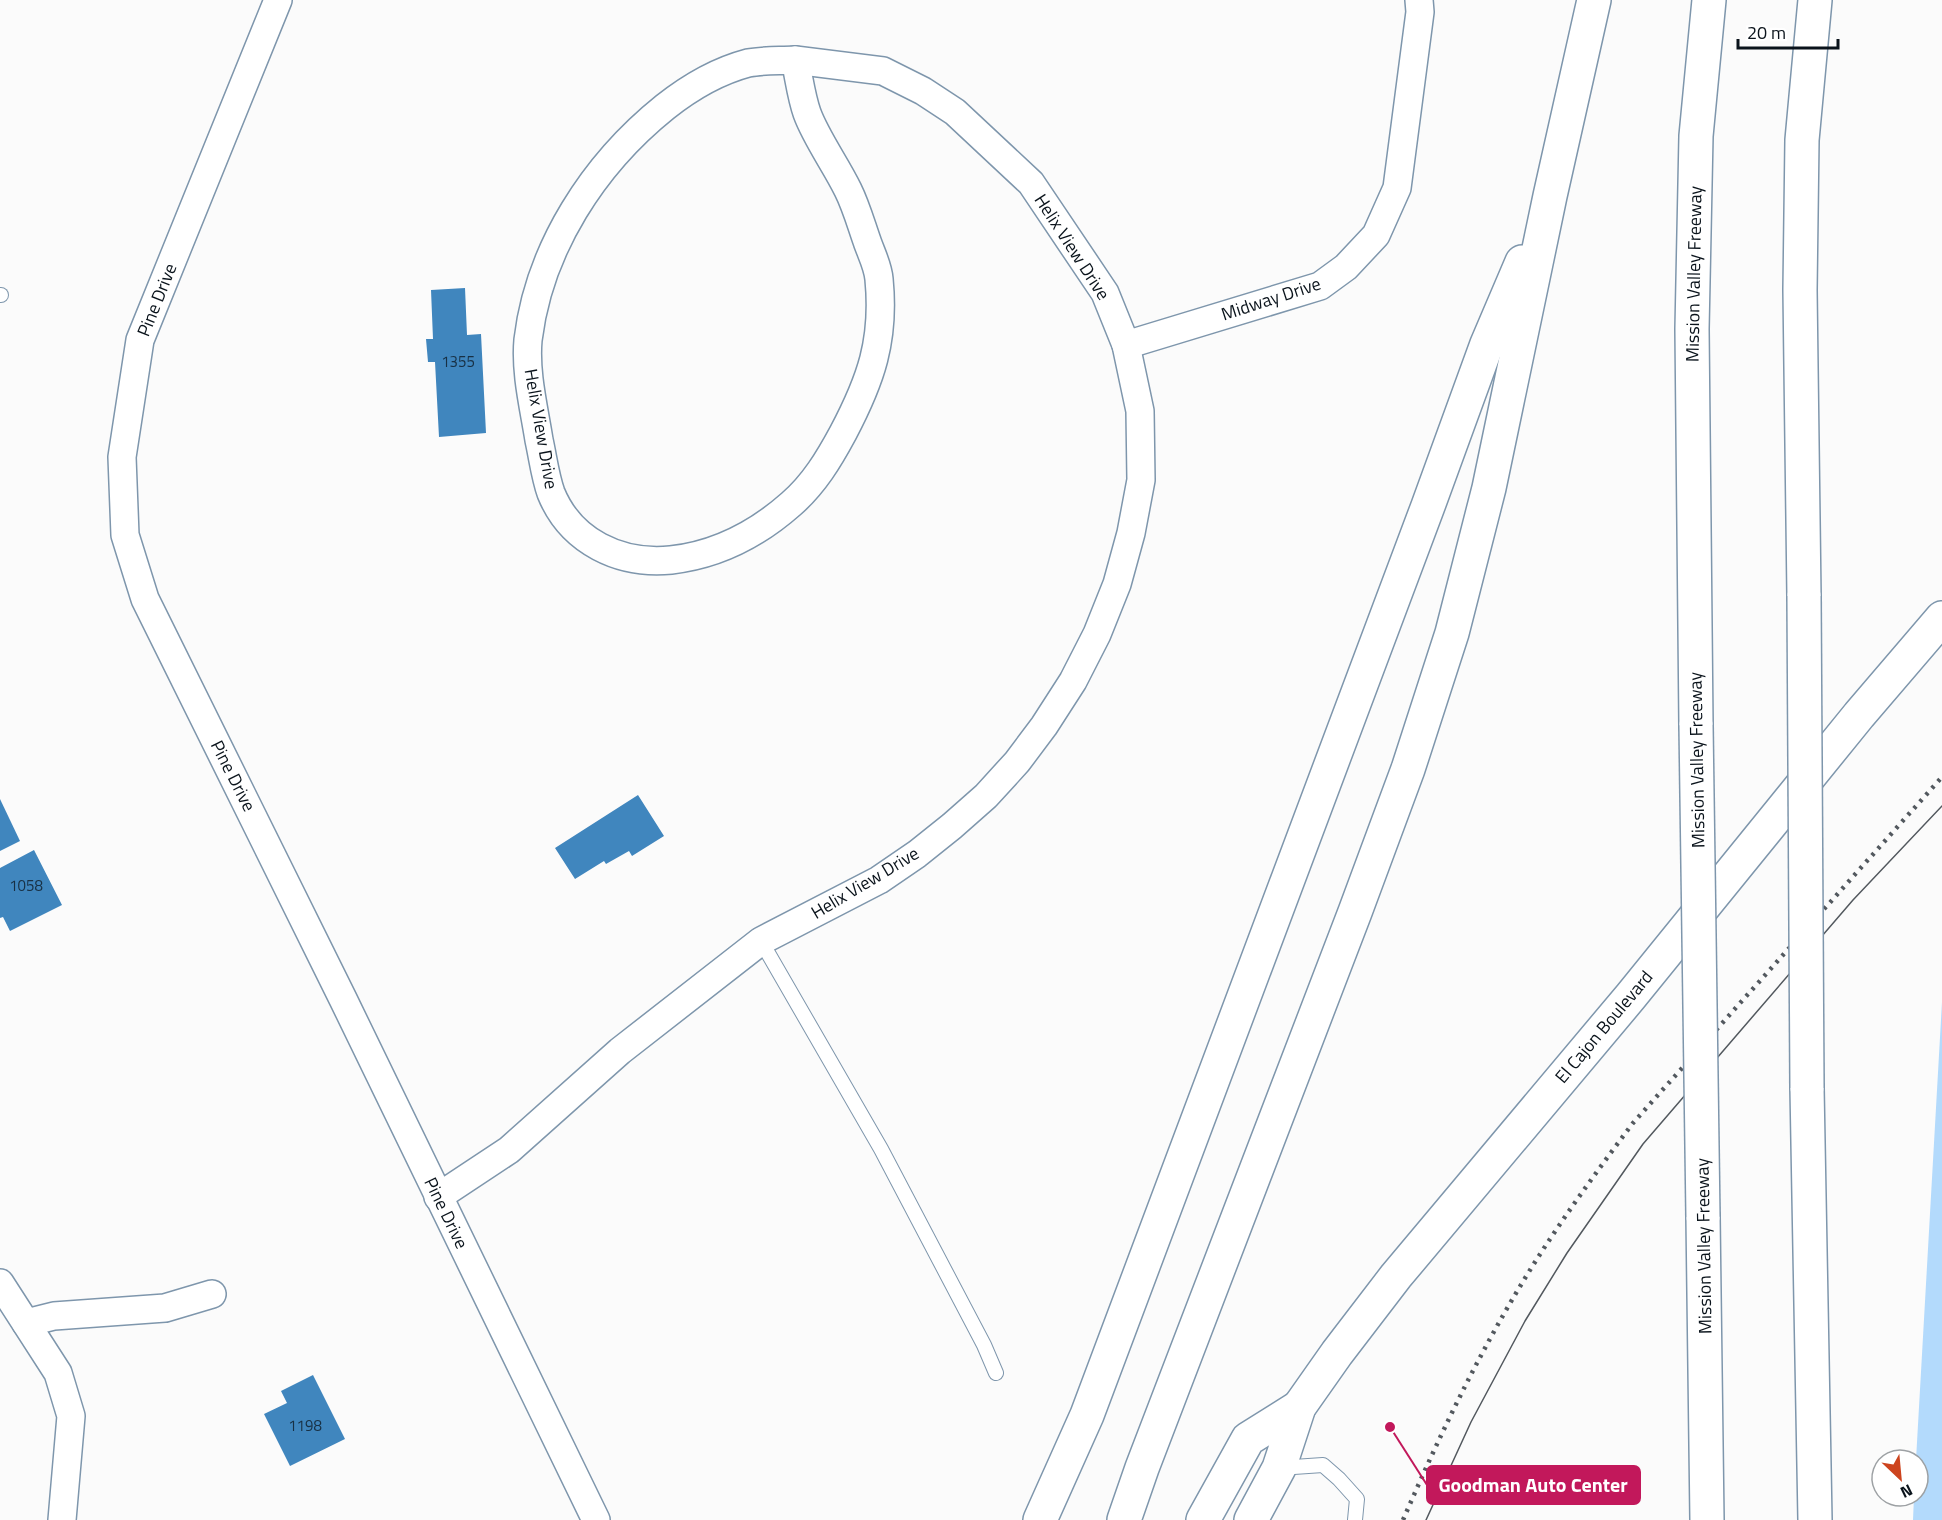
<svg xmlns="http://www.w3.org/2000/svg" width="1942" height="1520" font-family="'Titillium Web',sans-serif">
<rect width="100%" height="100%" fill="#fbfbfb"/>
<polygon fill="#b3dafc" points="1942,1002 1942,1520 1913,1520 1914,1496 1918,1496 1918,1460 1916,1460"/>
<g fill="#4086be">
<polygon points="465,288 467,335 481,334 486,433 439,437 435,362 428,362 426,339 433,339 431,290"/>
<polygon points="638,795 664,836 632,856 629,851 606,864 604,861 575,879 555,848"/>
<polygon points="0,799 20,841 0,851"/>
<polygon points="34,850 62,905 10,931 3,917 0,918 0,868"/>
<polygon points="313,1375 345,1439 290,1466 264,1414 287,1403 281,1391"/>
</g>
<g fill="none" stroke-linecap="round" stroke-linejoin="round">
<g stroke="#7e96ac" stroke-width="16">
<g id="service">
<polyline points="0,295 1,295"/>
<polyline points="761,941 881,1149 984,1345 996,1373"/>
<polyline points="1279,1468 1323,1465 1339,1479 1357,1499 1355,1520"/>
</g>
</g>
<g stroke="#7e96ac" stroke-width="30">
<g id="minor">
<polyline points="278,0 140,340 122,457 125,535 145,599 343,999 596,1520"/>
<path d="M795 60C799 77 801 96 807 113 816 138 836 165 848 190 856 206 861 224 867 241 871 253 878 266 879 279 885 340 871 380 843 433 829 459 814 484 791 504 757 534 716 555 671 560 620 565 571 542 551 493 545 476 543 458 539 440 534 408 525 373 528 340 539 248 594 164 665 107 689 88 718 71 748 63 763 60 780 61 795 60Z"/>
<polyline points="1126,345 1320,286 1346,267 1376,235 1397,188 1420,12 1419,0"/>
<polyline points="438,1197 509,1150 620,1051 761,941 879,880 917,854 952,826 986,796 1017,762 1044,726 1073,681 1097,634 1117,584 1131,533 1141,480 1140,411 1126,345 1105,293 1031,183 955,112 923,91 883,71 795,60"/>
<polyline points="0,1283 58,1373 71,1416 62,1520"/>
<polyline points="26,1323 54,1316 165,1308 212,1294"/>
</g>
</g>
<g stroke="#7e96ac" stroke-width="36">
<polyline id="secondary" points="1203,1520 1248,1439 1299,1407"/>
</g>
<g stroke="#7e96ac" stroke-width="36">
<polyline id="primary" points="1251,1520 1279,1468 1299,1407 1337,1353 1396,1276 1631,996 1859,715 1942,618"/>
</g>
<g stroke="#7e96ac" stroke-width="36">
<g id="motorway">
<polyline points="1804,596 1800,290 1802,140 1815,0"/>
<polyline points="1696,725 1692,329 1696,136 1709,0"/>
<polyline points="1807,1088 1815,1520"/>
<polyline points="1703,1217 1707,1520"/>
<polyline points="1040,1520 1087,1415 1428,506 1487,344 1522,262"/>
<polyline points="1124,1520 1142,1468 1355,912 1408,769 1452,633 1489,488 1550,196 1594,0"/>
</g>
</g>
<use href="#service" stroke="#fff" stroke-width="14"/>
<use href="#minor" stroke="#fff" stroke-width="27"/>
<use href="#secondary" stroke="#fff" stroke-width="33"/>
<use href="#primary" stroke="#fff" stroke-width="33"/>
<use href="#motorway" stroke="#fff" stroke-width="33"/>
<polyline stroke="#52585e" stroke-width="1.5" points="1426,1520 1471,1422 1525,1321 1567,1253 1643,1144 1853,900 1942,806"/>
<path stroke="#52585e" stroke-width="4.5" stroke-dasharray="3 6" stroke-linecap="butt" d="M1403 1520C1444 1425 1489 1332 1546 1245 1573 1204 1603 1163 1633 1123L1942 777"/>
<g stroke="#7e96ac" stroke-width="36" stroke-linecap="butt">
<g id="motorway-bridge">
<polyline points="1804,596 1807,1088"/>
<polyline points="1696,725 1703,1217"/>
</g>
</g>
<use href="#motorway-bridge" stroke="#fff" stroke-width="33"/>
</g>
<g text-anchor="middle" stroke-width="4.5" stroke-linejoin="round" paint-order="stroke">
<g font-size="15" fill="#183044">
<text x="458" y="367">1355</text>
<text x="26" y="891">1058</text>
<text x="305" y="1431">1198</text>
</g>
<g font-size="18" fill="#0a131b" stroke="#fff">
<text transform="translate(1072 247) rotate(57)" y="6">Helix View Drive</text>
<text transform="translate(1694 274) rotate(-89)" y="6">Mission Valley Freeway</text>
<text transform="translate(1271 299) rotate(-18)" y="6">Midway Drive</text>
<text transform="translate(157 300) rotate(-68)" y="6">Pine Drive</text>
<text transform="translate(541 429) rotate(80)" y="6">Helix View Drive</text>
<text transform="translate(1697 760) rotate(-91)" y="6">Mission Valley Freeway</text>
<text transform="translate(233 776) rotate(63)" y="6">Pine Drive</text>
<text transform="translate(865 883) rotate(-31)" y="6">Helix View Drive</text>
<text transform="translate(1604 1027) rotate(-50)" y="6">El Cajon Boulevard</text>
<text transform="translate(446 1213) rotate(64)" y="6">Pine Drive</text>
<text transform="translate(1704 1246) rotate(-91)" y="6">Mission Valley Freeway</text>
</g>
</g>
<path fill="none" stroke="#c2185b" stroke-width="2" d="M1390 1427L1427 1485"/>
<circle fill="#c2185b" stroke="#fff" stroke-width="2" cx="1390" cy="1427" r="6"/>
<rect fill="#c2185b" stroke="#c2185b" stroke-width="2" x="1427" y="1466" width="213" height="38" rx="6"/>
<g font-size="20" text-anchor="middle" font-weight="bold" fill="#fff">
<text x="1533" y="1492">Goodman Auto Center</text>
</g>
<g transform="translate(1900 1478) rotate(154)"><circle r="28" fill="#ffffff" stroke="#9da1a4" stroke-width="1.5"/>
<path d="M0-4.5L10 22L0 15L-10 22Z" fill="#cd441e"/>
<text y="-9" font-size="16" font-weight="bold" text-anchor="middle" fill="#0a131b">N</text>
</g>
<path d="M1738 39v9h100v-9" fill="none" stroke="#0a131b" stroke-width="3"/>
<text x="1747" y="39" font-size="18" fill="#0a131b" stroke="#ffffff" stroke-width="4.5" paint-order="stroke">20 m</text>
</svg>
